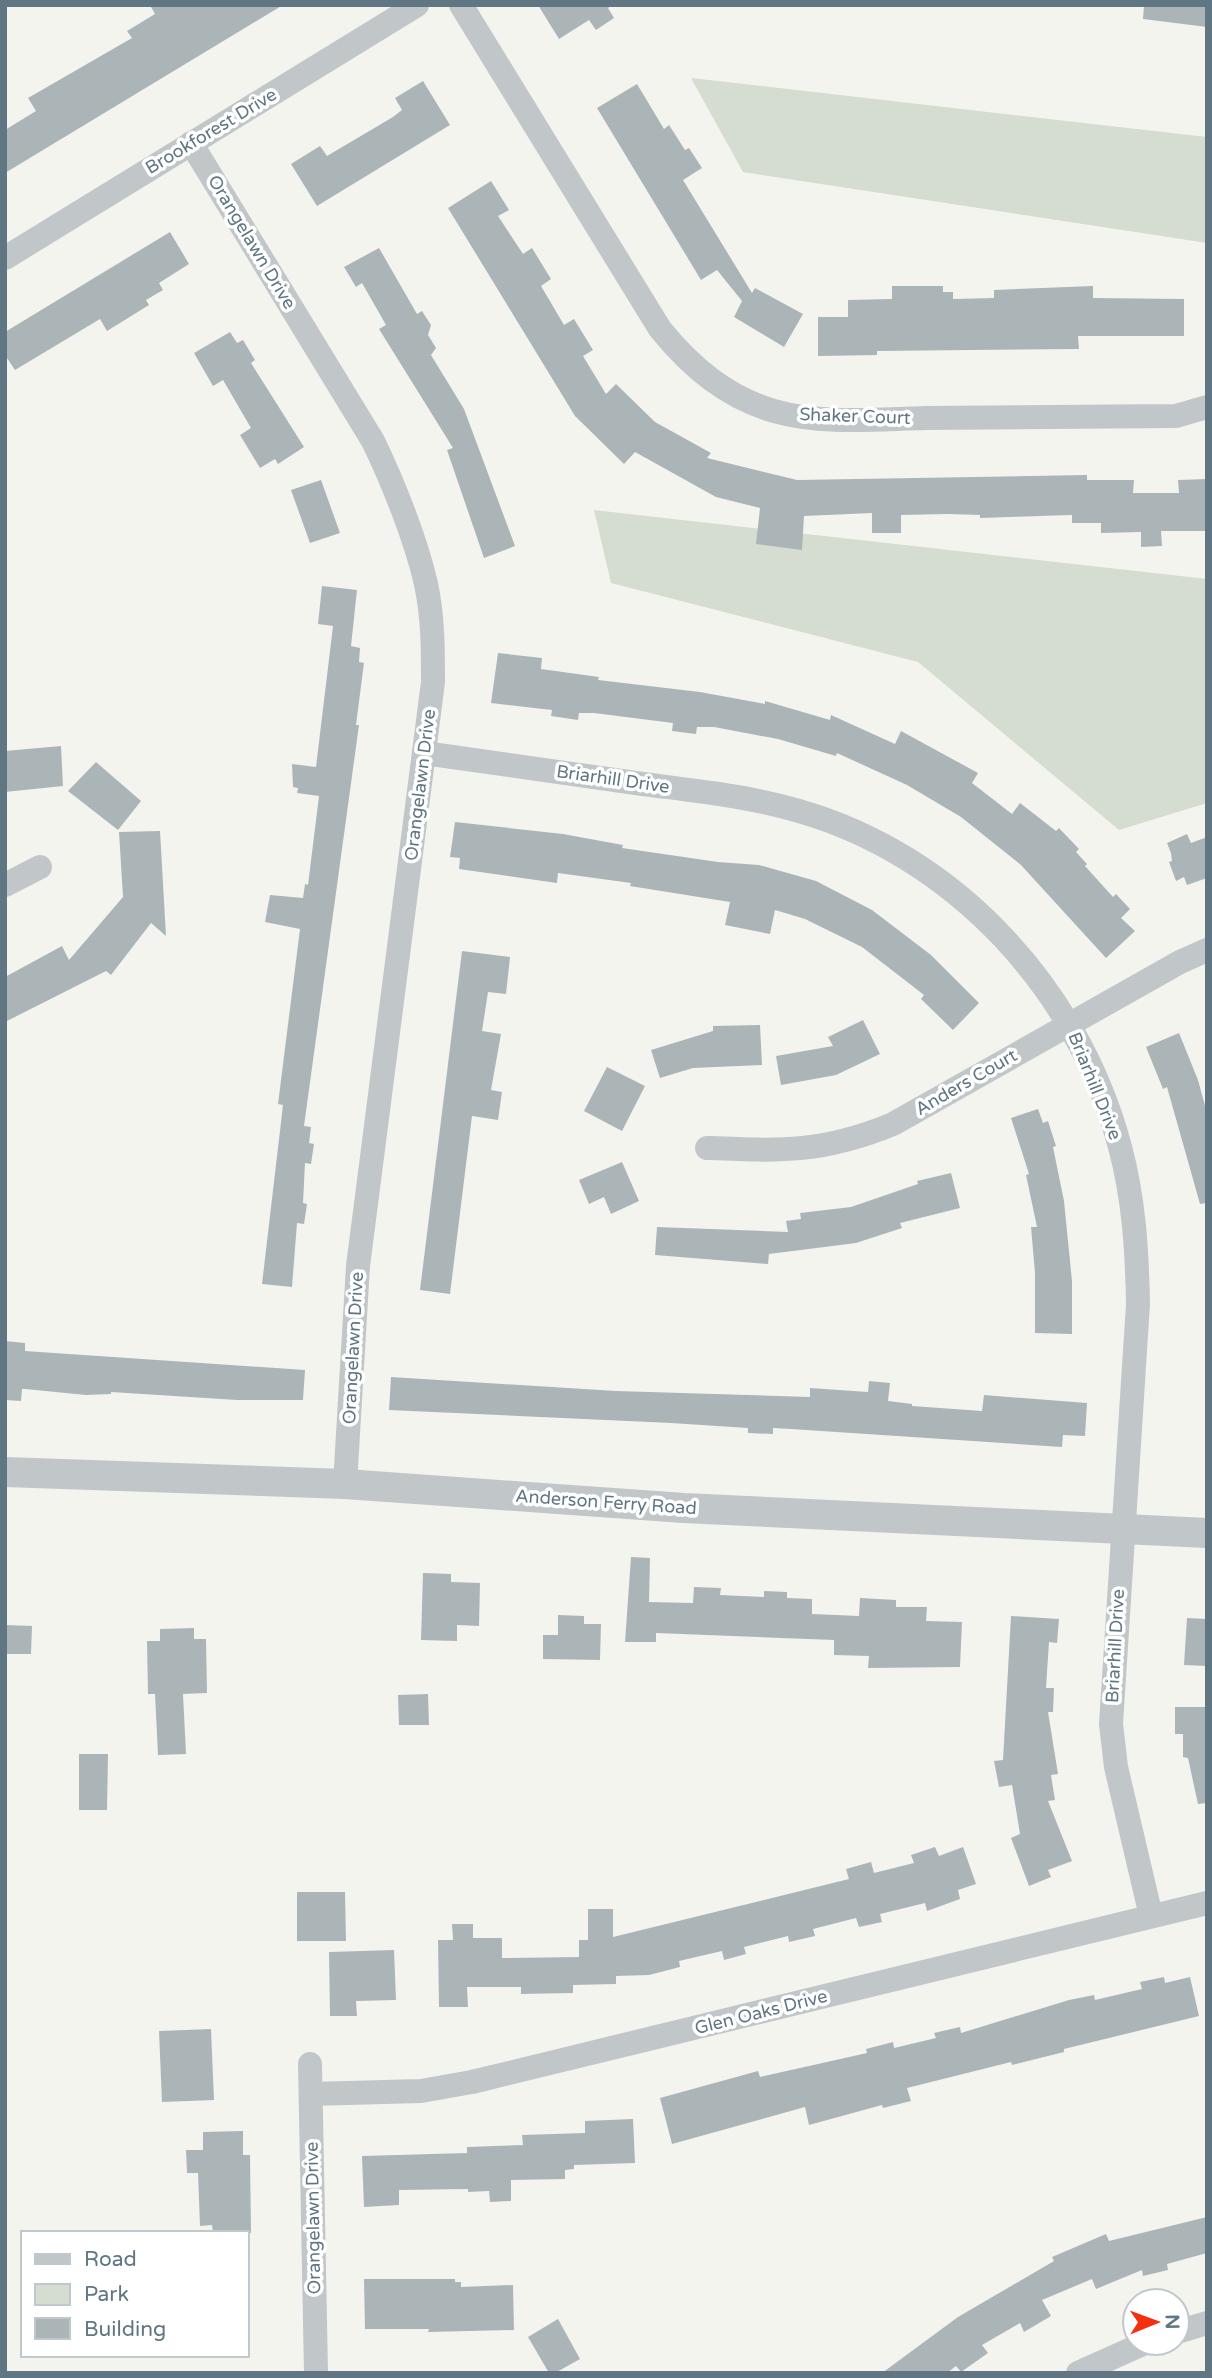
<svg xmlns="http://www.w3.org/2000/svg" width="1212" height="2378" font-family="'Varela Round',sans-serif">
<rect width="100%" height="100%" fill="#f4f4ef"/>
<g fill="#d5dcd0">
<polygon points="691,78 1207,137 1207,243 743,172"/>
<polygon points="594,510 1207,579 1207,803 1119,830 918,662 611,583"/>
</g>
<g fill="#abb5b8">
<polygon points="150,5 283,5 5,173 5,130 36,111 28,98 132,38 127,31 155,14"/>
<polygon points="538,5 612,5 608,8 614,18 596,30 589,20 559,39"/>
<polygon points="1144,5 1207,5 1207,27 1143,19"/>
<polygon points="423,81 450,125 317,206 291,164 320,146 327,156 393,117 402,110 395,98"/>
<polygon points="637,84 664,129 669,125 685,150 689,148 702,168 683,180 752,293 755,288 803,314 784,347 734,317 742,301 717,270 701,280 597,108"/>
<polygon points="491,181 509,210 498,216 523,254 532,248 551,279 541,286 564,325 574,319 593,350 583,356 606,394 616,384 655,422 711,453 707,458 797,480 1087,475 1087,480 1134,480 1133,493 1179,493 1178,480 1207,479 1207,531 1161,531 1162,546 1141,547 1141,532 1101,533 1101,523 1072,523 1072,515 980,518 980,515 947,514 901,515 901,533 872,533 872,513 804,516 802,550 756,544 760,508 716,497 635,452 624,464 575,416 448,208"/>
<polygon points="170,232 189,264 159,283 163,290 146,300 149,305 107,331 100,319 15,370 5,355 5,332"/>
<polygon points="379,248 417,314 422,311 431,325 428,335 436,348 431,355 464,409 515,546 484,558 447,450 453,448 379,329 386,325 362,283 356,287 344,267"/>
<polygon points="892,286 943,286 943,292 953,292 953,299 994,298 994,290 1093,286 1093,298 1184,299 1184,336 1078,336 1079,349 877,351 877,355 818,356 818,317 848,317 848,300 892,299"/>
<polygon points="230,332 237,343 243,340 255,360 251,363 304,447 278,464 275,459 260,468 240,435 251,428 223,380 213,386 194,353"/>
<polygon points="321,480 340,533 310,543 291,490"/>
<polygon points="322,586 357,590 351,646 360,648 359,662 364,663 356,725 359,725 304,1126 311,1127 309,1143 314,1144 311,1164 305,1163 303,1203 307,1204 304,1224 297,1223 292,1287 262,1284 283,1105 278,1104 300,929 265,922 270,895 303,898 305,884 308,885 319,796 297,793 298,788 293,787 292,764 316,767 333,626 318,624"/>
<polygon points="498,653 542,658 541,669 599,677 598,680 700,692 765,704 765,701 830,720 831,715 895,744 901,731 978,773 972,783 1012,814 1020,803 1056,831 1059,828 1079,849 1076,852 1087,864 1085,866 1113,897 1116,894 1130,909 1121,918 1135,931 1106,958 1021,865 961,817 907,785 837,753 836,756 778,739 714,727 697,727 696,734 672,731 673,723 594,713 579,713 578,720 551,716 552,710 491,703"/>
<polygon points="61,746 63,786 5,792 5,751"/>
<polygon points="96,762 141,801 118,830 68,791"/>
<polygon points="455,822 563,834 623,845 622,848 718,862 759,865 816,881 872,910 931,955 979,1003 953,1030 921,999 924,995 862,947 805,919 775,910 770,934 725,925 730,902 630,886 631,883 558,873 557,883 459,869 460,858 450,857"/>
<polygon points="160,831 166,936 151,923 111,975 106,971 5,1022 5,977 62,946 69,960 123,897 119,832"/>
<polygon points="1187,834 1191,843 1207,837 1207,878 1187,885 1184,877 1176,881 1169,862 1172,861 1171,853 1167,843"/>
<polygon points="462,951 510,957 506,994 488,992 482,1031 501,1034 491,1090 502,1092 498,1120 472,1116 450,1294 420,1290"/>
<polygon points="863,1020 880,1054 836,1075 781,1085 776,1056 833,1046 828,1037"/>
<polygon points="760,1025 762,1065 693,1068 660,1078 651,1050 713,1031 713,1026"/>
<polygon points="1179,1033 1198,1080 1207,1113 1207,1203 1200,1204 1167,1087 1163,1089 1146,1047"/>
<polygon points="607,1067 645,1086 622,1131 584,1111"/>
<polygon points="1038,1109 1043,1123 1048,1121 1056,1146 1053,1147 1064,1201 1072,1281 1072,1334 1035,1333 1035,1273 1031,1227 1037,1227 1026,1175 1029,1174 1011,1118"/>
<polygon points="622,1162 639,1201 611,1214 604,1197 589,1204 579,1180"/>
<polygon points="951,1173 960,1208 900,1223 902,1228 856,1243 769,1254 768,1264 655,1255 657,1227 788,1232 786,1221 801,1219 800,1213 851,1207 918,1184 917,1181"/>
<polygon points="5,1341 25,1343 25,1351 305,1370 303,1400 237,1400 111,1392 111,1394 86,1395 25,1389 22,1389 21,1401 5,1400"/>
<polygon points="391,1377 616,1391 810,1397 810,1388 868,1392 869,1381 890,1383 888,1401 912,1404 912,1406 982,1411 984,1395 1087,1403 1085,1436 1063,1435 1062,1447 791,1429 773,1428 773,1434 748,1433 748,1428 671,1423 389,1410"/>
<polygon points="631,1557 650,1558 649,1602 693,1603 694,1587 721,1588 720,1595 764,1597 764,1591 787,1592 787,1598 812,1599 812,1614 859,1616 860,1598 896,1600 896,1607 927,1607 926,1621 962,1622 960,1667 868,1668 869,1656 834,1655 834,1640 656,1633 656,1642 625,1642"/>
<polygon points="423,1573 451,1574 451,1582 480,1583 479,1626 457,1625 457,1641 421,1640"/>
<polygon points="558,1615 584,1616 584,1624 601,1624 600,1660 543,1659 543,1635 558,1635"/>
<polygon points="1011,1616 1059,1619 1057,1643 1049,1642 1046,1688 1054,1688 1053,1712 1048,1712 1058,1774 1051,1775 1055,1800 1048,1801 1072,1861 1048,1870 1051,1877 1029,1886 1011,1838 1020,1834 1012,1785 999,1787 994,1761 1003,1760"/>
<polygon points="1187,1618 1207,1619 1207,1666 1184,1665"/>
<polygon points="5,1625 32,1626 31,1654 5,1654"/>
<polygon points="194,1628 194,1639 206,1639 207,1693 183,1694 186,1754 158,1755 155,1694 148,1694 147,1641 160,1641 160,1629"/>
<polygon points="428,1694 429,1725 399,1725 398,1695"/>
<polygon points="1175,1707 1207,1707 1207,1803 1198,1804 1188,1758 1183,1757 1183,1734 1175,1734"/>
<polygon points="79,1754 108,1754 107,1810 79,1810"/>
<polygon points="935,1847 939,1856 963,1847 976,1884 958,1890 960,1899 927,1911 925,1903 880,1914 882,1922 859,1927 856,1918 813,1929 815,1936 789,1942 788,1936 744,1947 746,1954 724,1960 722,1951 679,1961 680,1967 649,1975 616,1976 616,1984 573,1985 573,1993 521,1994 521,1987 467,1987 468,2007 439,2007 438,1940 453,1940 452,1924 473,1924 473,1938 502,1938 502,1958 579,1957 579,1940 588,1940 588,1909 613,1909 613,1937 849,1879 846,1869 871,1862 874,1873 914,1863 911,1855"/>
<polygon points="297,1892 345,1892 346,1941 297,1941"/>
<polygon points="394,1950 396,2000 356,2001 357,2016 330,2016 329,1952"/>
<polygon points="1164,1977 1165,1983 1190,1977 1199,2016 1064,2049 1064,2052 1012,2065 1011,2062 907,2088 911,2101 883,2108 882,2105 809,2125 805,2107 672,2144 660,2098 758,2071 760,2077 867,2053 866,2049 893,2042 894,2048 936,2038 934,2033 960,2027 961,2033 1069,2000 1094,1995 1095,2000 1142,1989 1140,1982"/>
<polygon points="211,2029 214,2100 162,2102 159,2031"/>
<polygon points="633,2119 635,2163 574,2165 574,2169 565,2170 565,2179 511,2180 511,2201 490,2202 489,2191 468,2192 468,2189 399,2190 399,2205 364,2207 362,2156 467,2153 467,2147 523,2145 522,2135 585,2133 585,2121"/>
<polygon points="243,2131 243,2155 250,2155 251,2233 213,2233 212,2225 200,2226 198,2173 187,2173 186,2150 203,2150 203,2132"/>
<polygon points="1207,2217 1207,2253 1167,2264 1168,2270 1143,2276 1142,2270 1096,2289 1092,2279 1042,2300 1051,2316 1024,2332 1020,2323 982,2345 988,2353 961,2372 956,2366 947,2373 882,2373 958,2317 1054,2261 1052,2257 1106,2234 1109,2241"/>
<polygon points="364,2279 455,2279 455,2282 461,2282 461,2287 513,2285 514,2330 428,2332 429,2329 365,2329"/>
<polygon points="558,2319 580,2359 555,2373 549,2373 528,2337"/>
</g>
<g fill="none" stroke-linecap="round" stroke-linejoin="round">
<g stroke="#c1c6c8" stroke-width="24">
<path d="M461 5 660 329C691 367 726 397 774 411 823 425 877 419 927 418 1010 417 1093 417 1176 416L1207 407"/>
<path d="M191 143 373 441C393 482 416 540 426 584 433 616 433 649 433 682L358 1266 345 1484"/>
<polyline points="5,258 417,5"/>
<path d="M424 753C497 763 570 773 643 784 696 791 748 796 799 811 956 856 1079 991 1120 1147 1134 1199 1137 1251 1138 1304L1111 1724 1116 1767 1151 1916"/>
<polyline points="5,885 40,867"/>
<path d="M707 1148C781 1151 823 1153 893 1124L1180 962 1207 950"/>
<polyline points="310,2064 316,2373"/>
<polyline points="311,2094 421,2091 472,2082 1207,1903"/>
<polyline points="1177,2332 1207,2323"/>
<polyline points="1078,2373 1145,2343"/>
</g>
<polyline stroke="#c1c6c8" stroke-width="30" points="5,1472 345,1484 684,1508 1207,1533"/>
</g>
<g text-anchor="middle" stroke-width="7" stroke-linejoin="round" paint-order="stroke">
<g font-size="18" fill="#607783" stroke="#fff">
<text transform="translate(211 131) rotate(-31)" y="6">Brookforest Drive</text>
<text transform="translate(252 242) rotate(59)" y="6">Orangelawn Drive</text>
<text transform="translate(855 416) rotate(2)" y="6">Shaker Court</text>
<text transform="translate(613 779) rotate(8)" y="6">Briarhill Drive</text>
<text transform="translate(420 785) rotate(-83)" y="6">Orangelawn Drive</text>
<text transform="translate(966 1082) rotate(-30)" y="6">Anders Court</text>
<text transform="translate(1095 1086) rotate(68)" y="6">Briarhill Drive</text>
<text transform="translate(353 1348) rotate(-87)" y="6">Orangelawn Drive</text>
<text transform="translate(606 1502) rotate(4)" y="6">Anderson Ferry Road</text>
<text transform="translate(1115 1646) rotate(-87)" y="6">Briarhill Drive</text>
<text transform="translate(761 2012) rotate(-14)" y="6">Glen Oaks Drive</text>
<text transform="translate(313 2218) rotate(-91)" y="6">Orangelawn Drive</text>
</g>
</g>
<rect width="1212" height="2378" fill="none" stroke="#607783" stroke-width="14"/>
<rect x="21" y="2231" width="228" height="126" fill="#ffffff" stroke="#bfc9cd" stroke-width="2"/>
<rect x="35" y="2254" width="35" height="10" fill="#c1c6c8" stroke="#bfc9cd" stroke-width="2"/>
<text x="84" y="2266" font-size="21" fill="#607783">Road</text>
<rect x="35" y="2284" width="35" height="21" fill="#d5dcd0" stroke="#bfc9cd" stroke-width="2"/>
<text x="84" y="2301" font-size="21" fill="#607783">Park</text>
<rect x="35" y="2318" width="35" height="21" fill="#abb5b8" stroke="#bfc9cd" stroke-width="2"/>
<text x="84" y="2336" font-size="21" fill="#607783">Building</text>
<g transform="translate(1156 2322) rotate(89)"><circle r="33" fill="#ffffff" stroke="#bfc9cd" stroke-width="2"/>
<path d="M0-5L12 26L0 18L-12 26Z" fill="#f4300f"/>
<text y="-10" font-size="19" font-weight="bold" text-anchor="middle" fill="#607783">N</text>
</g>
</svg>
